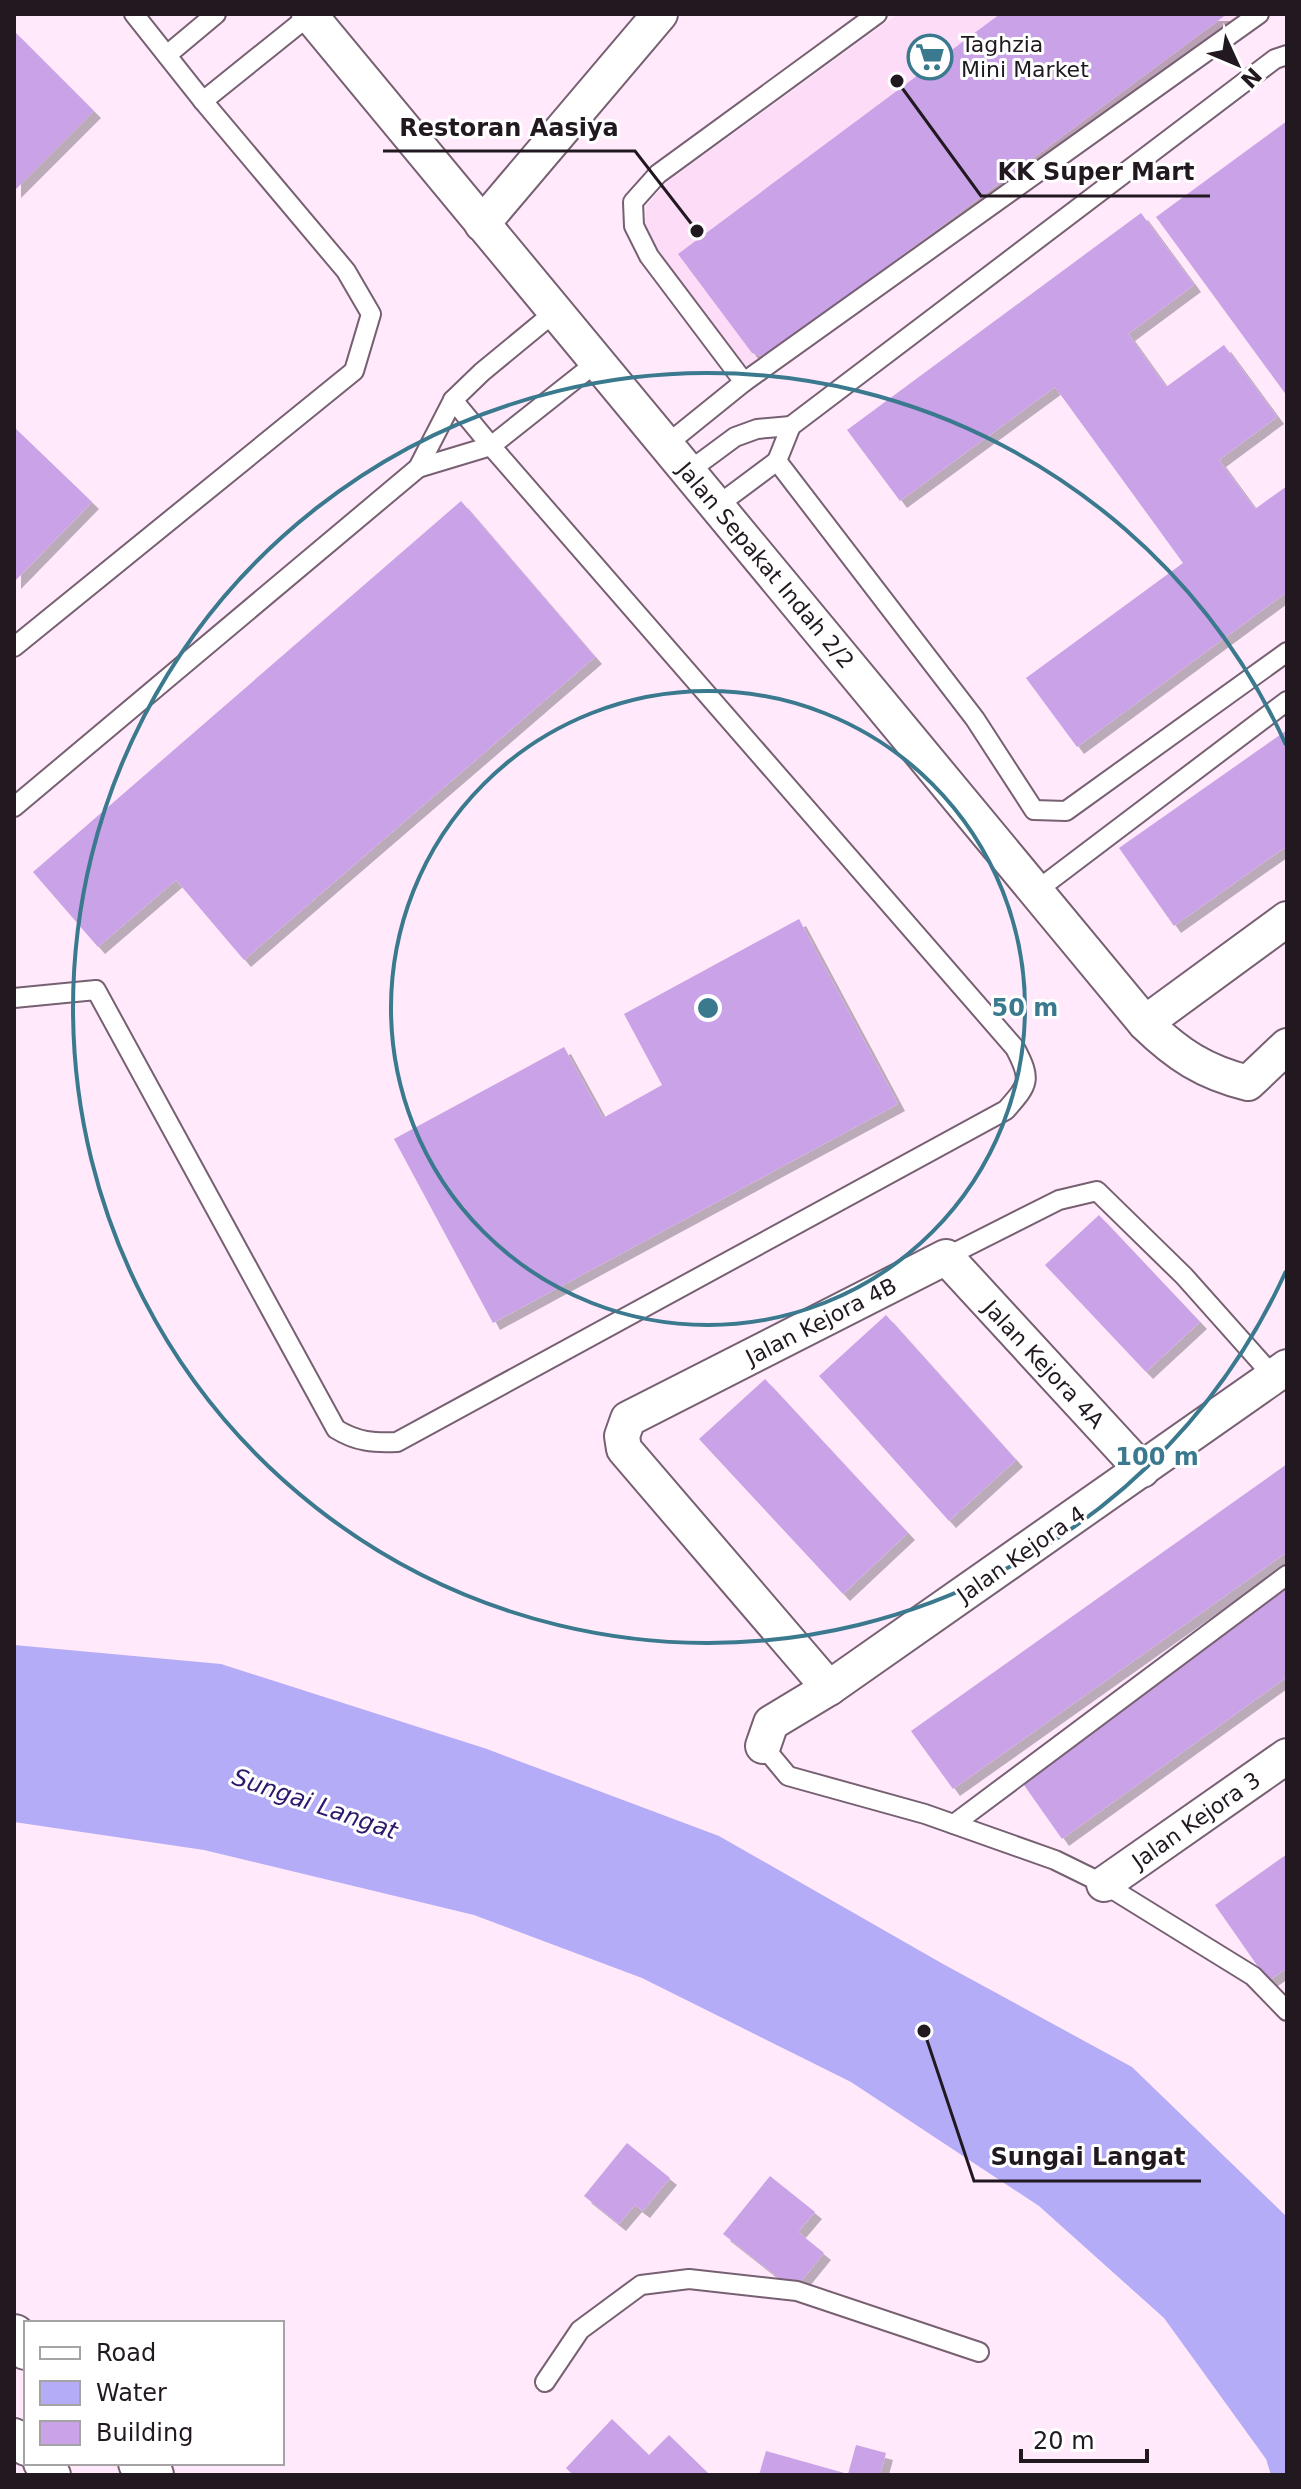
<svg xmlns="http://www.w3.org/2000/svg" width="1301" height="2489" font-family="'DejaVu Sans',sans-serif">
<defs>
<filter id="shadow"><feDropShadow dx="7" dy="7" stdDeviation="0" flood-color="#0004"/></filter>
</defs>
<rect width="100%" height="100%" fill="#ffe9fb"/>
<polygon fill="#fddcf7" points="898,14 1243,14 747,371 653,243 645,223 647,205 667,182"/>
<polygon fill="#b4acf7" points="14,1645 221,1664 487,1749 719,1836 943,1964 1132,2067 1287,2217 1287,2475 1271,2475 1266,2459 1164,2318 1039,2206 851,2082 642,1978 474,1915 204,1850 14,1822"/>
<g fill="#caa2e7" filter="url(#shadow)">
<polygon points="1000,14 1227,14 765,357 752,353 678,254"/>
<polygon points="14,31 94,111 14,191"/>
<polygon points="1287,121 1287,396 1156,217"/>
<polygon points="1141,213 1194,285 1128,334 1166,387 1224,345 1277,417 1219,460 1255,509 1287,486 1287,592 1077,747 1026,678 1183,563 1055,387 900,501 847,430"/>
<polygon points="14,427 92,502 14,582"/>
<polygon points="461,501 595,657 244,960 176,880 98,947 33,872"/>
<polygon points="1287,730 1287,846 1174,926 1119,848"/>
<polygon points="799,919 898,1104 493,1323 394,1139 564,1047 603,1118 662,1085 624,1014"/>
<polygon points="1099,1215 1200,1322 1146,1372 1045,1265"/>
<polygon points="886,1315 1016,1460 949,1521 819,1376"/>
<polygon points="765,1379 908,1533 843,1594 699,1439"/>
<polygon points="1287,1464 1287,1552 953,1789 911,1731"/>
<polygon points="1287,1587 1287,1677 1062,1839 1019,1778"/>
<polygon points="1287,1854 1287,1968 1268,1981 1215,1905"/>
<polygon points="627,2143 670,2178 643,2211 635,2205 619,2224 584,2196"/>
<polygon points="770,2176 815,2212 798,2232 824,2253 794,2290 723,2234"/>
<polygon points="612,2419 649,2455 669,2435 710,2475 573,2475 566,2468"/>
<polygon points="856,2445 886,2453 880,2475 759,2475 766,2451 848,2474"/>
</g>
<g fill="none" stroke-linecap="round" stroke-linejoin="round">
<g stroke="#766072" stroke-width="22">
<g id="service">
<polyline points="167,55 216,14"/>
<polyline points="1287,55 1275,59 791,426 777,461 975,719 1034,810 1066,811 1287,652"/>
<polyline points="203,101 310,15"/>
<polyline points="744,382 649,256 634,226 633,202 658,174 877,14"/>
<polyline points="666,445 744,382 1259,14"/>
<polyline points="418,468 491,446 597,362"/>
<polyline points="689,471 735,437 757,429 791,426"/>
<polyline points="718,505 777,461"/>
<polyline points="14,647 354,371 371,314 346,271 203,101 134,14"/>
<polyline points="14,807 418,468 453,400 482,372 556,311"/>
<polyline points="1036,891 1287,701"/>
<path d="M14 998 96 990 336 1429C357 1442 374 1443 397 1442L1006 1110C1029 1084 1032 1080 1015 1048L491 446 453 400"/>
<polyline points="946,1257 1059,1200 1097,1191 1184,1276 1274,1377"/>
<polyline points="763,1746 788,1776 925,1814 1055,1860 1104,1884 1253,1976 1287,2011"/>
<polyline points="954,1824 1287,1575"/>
<polyline points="545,2382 580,2330 641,2285 689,2279 797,2291 979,2352"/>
</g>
</g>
<g stroke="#766072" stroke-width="38">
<g id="minor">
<path d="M309 14 1145 1023C1178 1055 1204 1072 1248 1083L1287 1046"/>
<polyline points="482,224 660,14"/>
<polyline points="1145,1023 1287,919"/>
<polyline points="829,1688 624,1449 622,1436 628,1419 946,1257 1142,1470"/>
<polyline points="763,1746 771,1723 829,1688 1287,1367"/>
<polyline points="1104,1884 1287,1756"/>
<polyline points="14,2436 26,2448"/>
<polyline points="41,2463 53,2475"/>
</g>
</g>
<g stroke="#766072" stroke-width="46">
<g id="tertiary">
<polyline points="14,2336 26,2348"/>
<polyline points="140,2463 152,2475"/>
</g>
</g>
<use href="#service" stroke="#fff" stroke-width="18"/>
<use href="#minor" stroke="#fff" stroke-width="34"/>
<use href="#tertiary" stroke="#fff" stroke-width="42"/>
</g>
<g fill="none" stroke="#3a798e" stroke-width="4">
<circle cx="708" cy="1008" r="317"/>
<path d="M1286 1271A635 635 0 1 1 1286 745"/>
</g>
<defs>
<g id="supermarket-ring" transform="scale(2.3)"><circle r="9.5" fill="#fff" stroke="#3a798e" stroke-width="1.5"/><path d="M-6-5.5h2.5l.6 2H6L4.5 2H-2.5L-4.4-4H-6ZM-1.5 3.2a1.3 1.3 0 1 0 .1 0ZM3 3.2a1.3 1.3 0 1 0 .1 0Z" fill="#3a798e"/></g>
</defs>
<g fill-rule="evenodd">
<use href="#supermarket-ring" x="930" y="57"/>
</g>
<g text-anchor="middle" stroke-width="6" stroke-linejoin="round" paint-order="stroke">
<g font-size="22" fill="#211820" stroke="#fff" text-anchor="start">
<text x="961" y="52">Taghzia<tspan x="961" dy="25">Mini Market</tspan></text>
</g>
<g font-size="22" fill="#211820" stroke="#fff">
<text transform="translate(766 565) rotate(50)" y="8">Jalan Sepakat Indah 2/2</text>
<text transform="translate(821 1321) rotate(-27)" y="8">Jalan Kejora 4B</text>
<text transform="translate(1044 1364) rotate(47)" y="8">Jalan Kejora 4A</text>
<text transform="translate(1021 1554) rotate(-35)" y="8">Jalan Kejora 4</text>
<text transform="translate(1196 1820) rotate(-35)" y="8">Jalan Kejora 3</text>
</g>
<g font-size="24" font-style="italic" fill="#2f186c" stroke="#fff">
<text transform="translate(315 1804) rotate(19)" y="8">Sungai Langat</text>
</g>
</g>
<circle cx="708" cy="1008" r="12" fill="#3a798e" stroke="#fff" stroke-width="4"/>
<g font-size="24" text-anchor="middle" font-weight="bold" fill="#3a798e" stroke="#fff" stroke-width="6" stroke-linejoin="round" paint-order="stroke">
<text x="1025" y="1016">50 m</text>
<text x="1157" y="1465">100 m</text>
</g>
<path fill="none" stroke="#211820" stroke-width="3" d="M697 231L635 151H383M897 81L981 196H1210M924 2031L974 2181H1201"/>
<g fill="#211820" stroke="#fff" stroke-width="3">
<circle cx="697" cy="231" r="8"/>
<circle cx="897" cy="81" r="8"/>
<circle cx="924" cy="2031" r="8"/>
</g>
<g font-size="24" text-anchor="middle" font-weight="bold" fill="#211820" stroke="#fff" stroke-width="6" stroke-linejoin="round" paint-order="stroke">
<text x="509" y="136">Restoran Aasiya</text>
<text x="1096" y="180">KK Super Mart</text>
<text x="1088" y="2165">Sungai Langat</text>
</g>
<rect width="1301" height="2489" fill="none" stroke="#211820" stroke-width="32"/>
<rect x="24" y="2321" width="260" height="144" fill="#ffffff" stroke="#a6a3a6" stroke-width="2"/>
<rect x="40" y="2347" width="40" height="12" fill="#ffffff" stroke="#a6a3a6" stroke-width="2"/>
<text x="96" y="2361" font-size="24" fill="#211820">Road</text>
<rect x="40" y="2381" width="40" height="24" fill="#b4acf7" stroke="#a6a3a6" stroke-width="2"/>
<text x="96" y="2401" font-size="24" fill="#211820">Water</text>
<rect x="40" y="2421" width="40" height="24" fill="#caa2e7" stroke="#a6a3a6" stroke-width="2"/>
<text x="96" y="2441" font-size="24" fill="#211820">Building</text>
<g transform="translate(1237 64) rotate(134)" stroke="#ffffff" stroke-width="6" paint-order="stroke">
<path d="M0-6L14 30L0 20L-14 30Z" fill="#211820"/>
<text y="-12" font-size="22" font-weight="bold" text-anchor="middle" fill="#211820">N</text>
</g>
<path d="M1021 2449v12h126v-12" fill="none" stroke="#211820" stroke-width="4"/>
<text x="1033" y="2449" font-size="24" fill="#211820" stroke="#ffffff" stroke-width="6" paint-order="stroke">20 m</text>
</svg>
